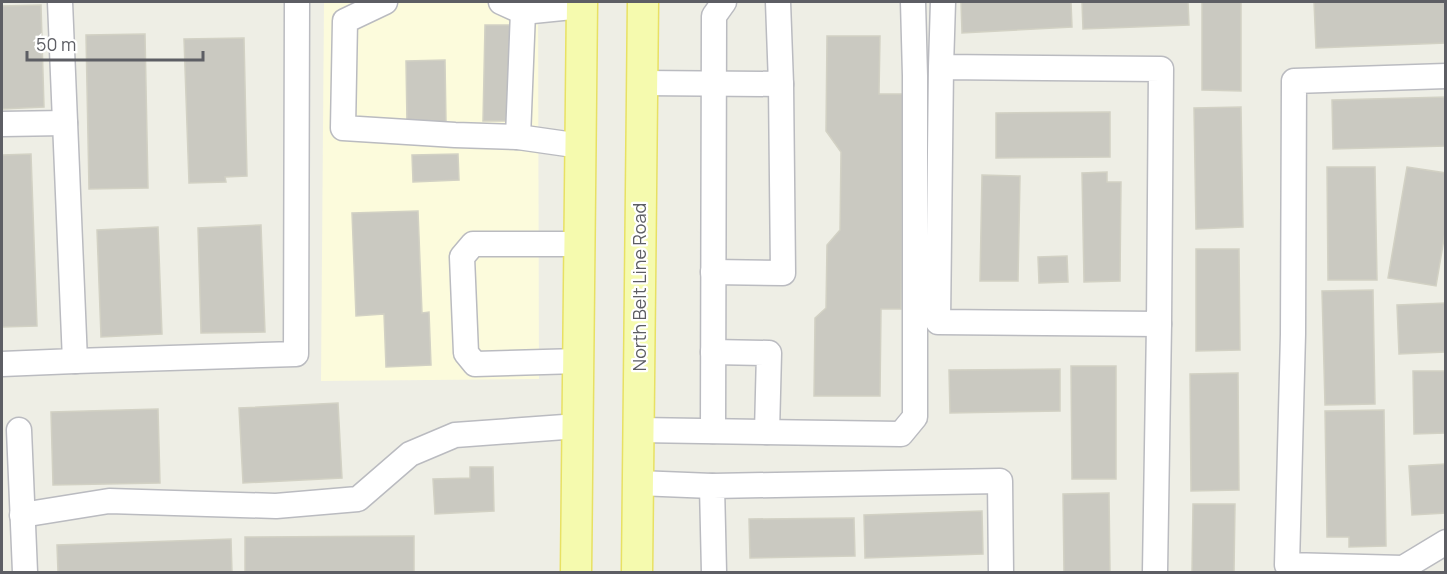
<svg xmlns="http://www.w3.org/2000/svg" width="1447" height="574" font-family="Manrope,sans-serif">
<rect width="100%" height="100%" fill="#eeeee5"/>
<polygon fill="#fcfbdc" points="324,2 538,2 539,379 321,381"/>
<g fill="#cac9c1" stroke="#d2d1c4" stroke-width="1.5">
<polygon points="961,2 1071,2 1072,27 962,33"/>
<polygon points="1082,2 1188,2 1189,25 1083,29"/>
<polygon points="1202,2 1241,2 1241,91 1202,90"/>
<polygon points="1314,2 1446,2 1446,43 1316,48"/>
<polygon points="41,5 44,107 2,109 2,6"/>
<polygon points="485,25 512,25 510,121 483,121"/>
<polygon points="145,34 148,188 89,189 86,35"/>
<polygon points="827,36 880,36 879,94 903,94 901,309 881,309 880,396 814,396 815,318 826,308 827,245 840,230 841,152 826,131"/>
<polygon points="244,38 247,176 225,177 226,182 189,183 184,39"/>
<polygon points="445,60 446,123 407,123 406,61"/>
<polygon points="1446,97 1446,146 1333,149 1332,100"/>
<polygon points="1241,107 1243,227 1196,229 1194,108"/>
<polygon points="1110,112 1110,157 996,158 996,113"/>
<polygon points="31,154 37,326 2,327 2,155"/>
<polygon points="458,154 459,180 413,182 412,155"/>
<polygon points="1327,167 1375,167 1377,280 1328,280"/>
<polygon points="1407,167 1446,173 1446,227 1436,286 1388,278"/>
<polygon points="1107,172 1107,182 1121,182 1120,281 1084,282 1082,173"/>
<polygon points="982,175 1020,176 1018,281 980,281"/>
<polygon points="418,211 422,313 429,312 431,365 386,367 384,314 356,316 352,213"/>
<polygon points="261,225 265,332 201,333 198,228"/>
<polygon points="158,227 162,334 101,337 97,230"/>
<polygon points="1196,249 1239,249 1240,350 1196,351"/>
<polygon points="1067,256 1068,282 1039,283 1038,257"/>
<polygon points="1373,290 1375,404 1325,405 1322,291"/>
<polygon points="1446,303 1446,352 1399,354 1397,305"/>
<polygon points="1071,366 1116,366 1116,479 1072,479"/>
<polygon points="1060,369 1060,411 950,413 949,370"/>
<polygon points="1413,371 1446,371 1446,433 1414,434"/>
<polygon points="1238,373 1239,490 1191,491 1190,374"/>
<polygon points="338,403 342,478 243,483 239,408"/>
<polygon points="158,409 160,483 53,485 51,412"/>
<polygon points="1384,410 1386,546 1349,547 1349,537 1327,537 1325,411"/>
<polygon points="1446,464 1446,513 1412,515 1409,466"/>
<polygon points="470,467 493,467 494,511 435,514 433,479 470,478"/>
<polygon points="1109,493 1110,572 1064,572 1063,494"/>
<polygon points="1193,504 1235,504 1234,572 1192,572"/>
<polygon points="982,511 983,554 865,558 864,515"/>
<polygon points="854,518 855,556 750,558 749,519"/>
<polygon points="414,536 414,572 245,572 245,537"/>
<polygon points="231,539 232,572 58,572 57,545"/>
</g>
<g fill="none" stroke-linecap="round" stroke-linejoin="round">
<g stroke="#babbc0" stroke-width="27">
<g id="minor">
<polyline points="385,2 345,21 343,128 455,135 518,137 581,146"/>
<polyline points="501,2 523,12 582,6"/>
<polyline points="941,67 1161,69 1159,324 938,322 941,67 943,2"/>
<polyline points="1446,76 1294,81 1293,334 1287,565 1403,568 1446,542"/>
<polyline points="642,83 781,84 778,2"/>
<polyline points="2,124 65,123"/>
<polyline points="518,137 523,12"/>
<polyline points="713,272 783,273 781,84"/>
<polyline points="713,352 769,353 767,432"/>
<polyline points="75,361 296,354 297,2"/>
<polyline points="579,361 475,364 466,353 462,257 473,244 580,244"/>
<polyline points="2,364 75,361 60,2"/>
<polyline points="19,430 25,572"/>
<polyline points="639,430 901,434 915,417 915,76 913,2"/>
<polyline points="713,431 714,16 724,2"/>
<polyline points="638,483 712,486"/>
<polyline points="22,515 109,501 276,506 358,499 410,454 455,435 578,426"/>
<polyline points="714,572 712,486 1000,481 1001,572"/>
<polyline points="1155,572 1159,324"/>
</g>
</g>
<g stroke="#e8e163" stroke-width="33">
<g id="major">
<polyline points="576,572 582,2"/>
<polyline points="637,572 643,2"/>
</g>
</g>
<use href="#minor" stroke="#fff" stroke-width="24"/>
<use href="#major" stroke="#f5faae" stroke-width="30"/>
</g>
<g text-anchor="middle" stroke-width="4.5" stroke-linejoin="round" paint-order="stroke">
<g font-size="18" fill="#5d5e64" stroke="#fff">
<text transform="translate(640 287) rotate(-90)" y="6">North Belt Line Road</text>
</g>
</g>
<rect width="1447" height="574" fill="none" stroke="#5d5e64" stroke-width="6"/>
<path d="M27 51v9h176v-9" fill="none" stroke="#5d5e64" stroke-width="3"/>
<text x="36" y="51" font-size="18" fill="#5d5e64" stroke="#ffffff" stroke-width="4.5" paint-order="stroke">50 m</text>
</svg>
